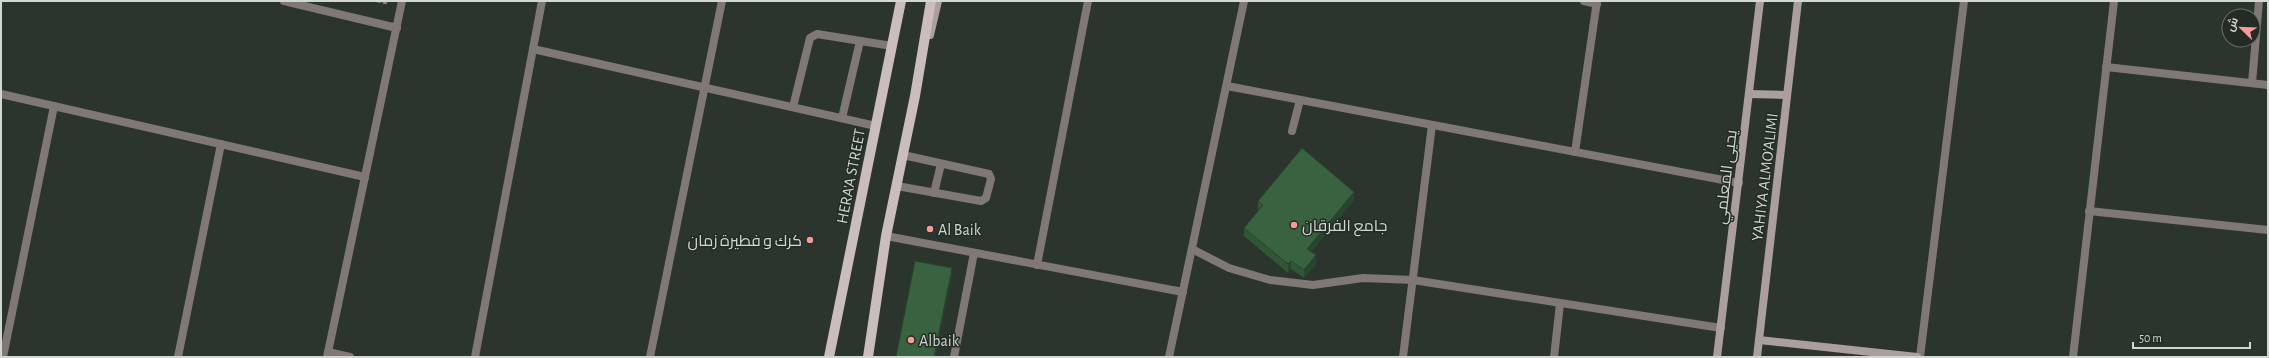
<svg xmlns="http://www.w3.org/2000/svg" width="2269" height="358" font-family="'Alegreya Sans',Cairo,sans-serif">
<rect width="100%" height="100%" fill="#2c352d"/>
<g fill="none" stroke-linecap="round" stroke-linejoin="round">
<polyline stroke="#818982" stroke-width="2.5" stroke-dasharray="4 2" stroke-linecap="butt" points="377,1 386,3 387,1"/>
<g stroke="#7f7877" stroke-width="8">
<polyline points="793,107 810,38 817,34 892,46"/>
<polyline points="842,118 860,41"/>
<polyline points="1292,131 1300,100"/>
<polyline points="897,186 981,201 986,198 991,179 989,174 903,155"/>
<polyline points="934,193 941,164"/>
</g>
<g stroke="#7f7877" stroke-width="8">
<polyline points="284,1 397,28"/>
<polyline points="1584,1 1597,4"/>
<polyline points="533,49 876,126"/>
<polyline points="2106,67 2268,85"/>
<polyline points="2252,83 2259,1"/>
<polyline points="1227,86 1739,183"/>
<polyline points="1,94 365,177"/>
<polyline points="1575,152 1597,1"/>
<polyline points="2089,211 2268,230"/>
<polyline points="886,236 1183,292"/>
<polyline points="1192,249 1229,268 1270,280 1313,285 1363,278 1413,280 1721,328"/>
<polyline points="1037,265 1088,1"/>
<polyline points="328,352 350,357"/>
<polyline points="3,357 54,106"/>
<polyline points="178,357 221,144"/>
<polyline points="327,357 402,1"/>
<polyline points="475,357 542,1"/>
<polyline points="650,357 722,1"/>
<polyline points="954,357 974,253"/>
<polyline points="1169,357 1244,1"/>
<polyline points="1403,357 1432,125"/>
<polyline points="1554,357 1560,304"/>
<polyline points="1920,357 1964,1"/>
<polyline points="2073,357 2114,1"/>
</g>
<g stroke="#aa9f9e" stroke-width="8">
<polyline points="930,35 938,1"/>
<polyline points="1749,94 1787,95"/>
<polyline points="1759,340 1917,357"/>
<polyline points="1717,357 1760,1"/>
<polyline points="1757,357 1798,1"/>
</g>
<g stroke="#cbbdbc" stroke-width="10">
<polyline points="829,357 901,1"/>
<polyline points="868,357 886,236 915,96 931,1"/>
</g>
</g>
<polygon fill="#315537" points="1354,200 1311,252 1316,264 1304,278 1291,269 1288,273 1244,236 1244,228 1259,210 1258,209 1258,201"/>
<g fill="#28452d">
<polygon points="1354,192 1354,200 1307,257 1307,249"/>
<polygon points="1316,255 1316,264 1304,278 1304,270"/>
<polygon points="1291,261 1291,269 1288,273 1288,264"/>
<polygon points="952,268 952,276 935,357 934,357"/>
</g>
<g fill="#396340" stroke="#28452d">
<polygon points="1302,148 1354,192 1307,249 1316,255 1304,270 1291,261 1288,264 1244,228 1263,205 1258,201"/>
<polygon points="915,261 952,268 934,357 896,357"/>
</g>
<g fill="#f59c96" stroke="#232b24" stroke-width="1.5">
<circle cx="1294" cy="225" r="4"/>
<circle cx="930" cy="229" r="4"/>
<circle cx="810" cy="240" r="4"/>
<circle cx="911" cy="340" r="4"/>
</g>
<g text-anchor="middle" stroke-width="3" stroke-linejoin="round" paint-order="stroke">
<g font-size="16" fill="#d1d7d1" stroke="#232b24">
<text transform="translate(850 176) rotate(-79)" y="6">HERA'A STREET</text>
<text transform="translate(1725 177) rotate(-83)" y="6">يحيى المعلمي</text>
<text transform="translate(1764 177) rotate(-83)" y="6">YAHIYA ALMO'ALIMI</text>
</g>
<g font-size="16" fill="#d1d7d1" stroke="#232b24" text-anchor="start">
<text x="1302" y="231">جامع الفرقان</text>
<text x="938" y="235">Al Baik</text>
<text x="802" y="246" text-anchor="end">كرك و فطيرة زمان</text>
<text x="919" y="346">Albaik</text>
</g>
</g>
<rect width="2269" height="358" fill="none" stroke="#d1d7d1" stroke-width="4"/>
<g transform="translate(2241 28) rotate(293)"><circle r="19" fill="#232b24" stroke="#697069"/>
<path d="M0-3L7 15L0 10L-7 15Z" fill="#f59c96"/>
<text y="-6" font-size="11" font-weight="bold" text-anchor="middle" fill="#d1d7d1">ش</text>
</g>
<path d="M2133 342v6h117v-6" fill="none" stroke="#d1d7d1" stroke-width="2"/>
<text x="2139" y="342" font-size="12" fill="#d1d7d1" stroke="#232b24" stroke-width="3" paint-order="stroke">50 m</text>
</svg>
